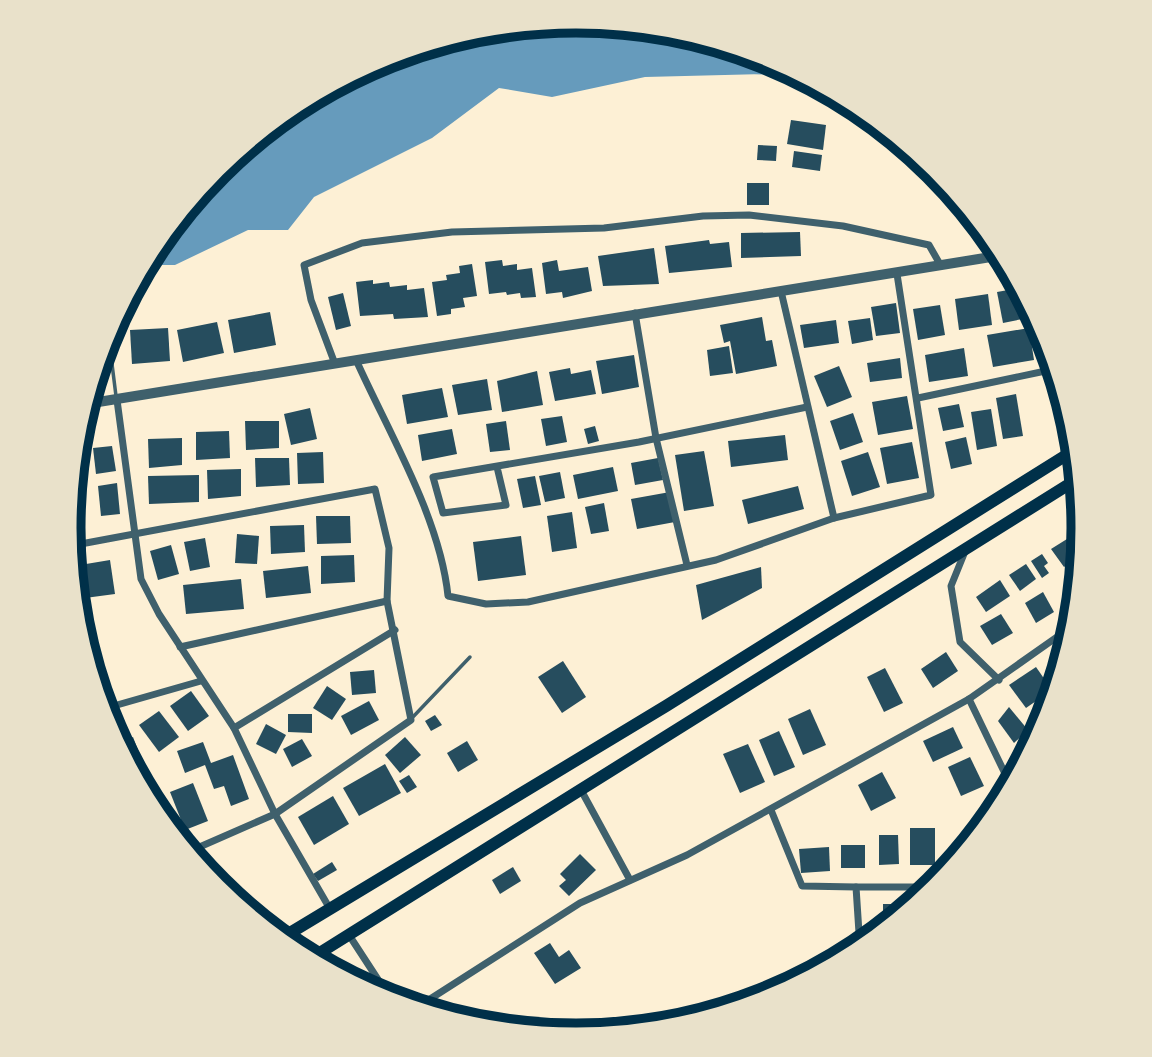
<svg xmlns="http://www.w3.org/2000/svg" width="1152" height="1057" font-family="'Zilla Slab',serif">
<rect width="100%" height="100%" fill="#fdf0d5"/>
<path fill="#669bbc" d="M576 21C608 24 641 26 673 31 737 41 829 83 879 123L811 89 766 74 645 77 552 97 499 88 432 138 314 197 288 230H248L175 265H144C156 243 172 225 188 205 262 115 363 58 475 31 507 24 544 24 576 21Z"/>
<g fill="#264d5e">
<polygon points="791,120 826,125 823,150 787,144"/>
<polygon points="758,145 777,146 776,161 757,160"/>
<polygon points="794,151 822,155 820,171 792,167"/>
<rect x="747" y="183" width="22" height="22"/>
<polygon points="800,232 801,256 741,258 741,233"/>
<polygon points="709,240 710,244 729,242 732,267 669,273 665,246"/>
<polygon points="654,248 659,284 603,286 598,256"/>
<polygon points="502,260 503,266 517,264 517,270 532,268 536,297 521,298 520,293 507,295 506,292 489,294 485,262"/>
<polygon points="557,260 559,271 588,267 592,291 563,298 562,292 546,294 542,263"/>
<polygon points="472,264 477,296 463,298 465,307 451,309 451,314 437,316 432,282 447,280 446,275 460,273 459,266"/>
<polygon points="373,280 373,284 389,282 390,287 407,285 407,290 424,288 428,317 394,319 393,314 360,316 356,282"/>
<polygon points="1020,288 1027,318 1003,323 997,292"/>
<polygon points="343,293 351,326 336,330 328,297"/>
<polygon points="988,294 992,325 959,330 955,299"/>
<polygon points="896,303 900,333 876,336 871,307"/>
<polygon points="940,305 945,335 918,340 913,309"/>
<polygon points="270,312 276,345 234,353 228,320"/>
<polygon points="762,317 766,341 772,340 777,366 736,374 730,341 724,343 720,325"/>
<polygon points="870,318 873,340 852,344 848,321"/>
<polygon points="836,320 839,343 804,348 800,325"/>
<polygon points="217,322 224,353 183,362 177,330"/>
<polygon points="168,328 170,361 132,364 130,330"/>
<polygon points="1029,328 1034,360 993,367 987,335"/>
<polygon points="729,346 733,373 710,376 707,350"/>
<polygon points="964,348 968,376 929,382 925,355"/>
<polygon points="634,355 639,387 602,394 596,361"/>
<polygon points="900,358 902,378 870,382 867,363"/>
<polygon points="839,366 852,397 827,407 814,376"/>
<polygon points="570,368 571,374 591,370 596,394 555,401 549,372"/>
<polygon points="537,371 543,405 502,412 497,381"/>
<polygon points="487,379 492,410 458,415 452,385"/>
<polygon points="442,388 448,417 407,424 402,395"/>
<polygon points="1016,394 1023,436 1003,439 996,398"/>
<polygon points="907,396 913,429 878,435 872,402"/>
<polygon points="959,404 964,427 943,431 938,408"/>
<polygon points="310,408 317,439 291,445 284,414"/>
<polygon points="991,409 997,446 977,450 971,412"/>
<polygon points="853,413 863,442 840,450 830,421"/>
<polygon points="562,416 567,442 546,446 541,419"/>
<polygon points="245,421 279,421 279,448 246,450"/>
<polygon points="506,421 510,450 490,452 486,424"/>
<polygon points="595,426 599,441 588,444 584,429"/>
<polygon points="452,429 457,454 422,461 418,435"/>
<polygon points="229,431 230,458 196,460 196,432"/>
<polygon points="785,435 788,460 731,467 728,441"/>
<polygon points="966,437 972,464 951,469 945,442"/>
<polygon points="182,438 182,465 149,468 148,439"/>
<polygon points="912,442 919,478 887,484 880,448"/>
<polygon points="112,446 116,471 96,474 93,448"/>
<polygon points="704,451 714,506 684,511 675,455"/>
<polygon points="323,452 324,483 298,484 297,453"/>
<polygon points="868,452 880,487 852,496 841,461"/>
<polygon points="255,458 289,458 290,485 256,487"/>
<polygon points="658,458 663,480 635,485 631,463"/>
<polygon points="613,467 618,491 578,499 573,475"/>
<polygon points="241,469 241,496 208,499 207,470"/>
<polygon points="560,472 565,498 545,502 539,476"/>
<polygon points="199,475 199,502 149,504 148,476"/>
<polygon points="535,476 541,505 523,508 517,479"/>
<polygon points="117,483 120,514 101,516 98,486"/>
<polygon points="798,486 804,509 748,524 742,500"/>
<polygon points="670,492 675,522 637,529 631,499"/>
<polygon points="604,503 609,531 591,534 585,507"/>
<polygon points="572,512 577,548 552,552 547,516"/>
<polygon points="316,516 350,516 351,543 317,544"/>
<polygon points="304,525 305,552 271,554 270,526"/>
<polygon points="1083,529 1081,558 1079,556 1064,567 1051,549"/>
<polygon points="237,534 259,536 257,564 235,563"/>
<polygon points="521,536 526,575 478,581 473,542"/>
<polygon points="205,538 210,567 190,571 184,542"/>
<polygon points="171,545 179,574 158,580 150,551"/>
<polygon points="1042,554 1048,563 1044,566 1049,573 1042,578 1031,561"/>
<polygon points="354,555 355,582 321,584 321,556"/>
<polygon points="110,560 115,594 85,598 80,565"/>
<polygon points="1026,564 1036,579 1020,591 1009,575"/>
<polygon points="308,566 311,593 266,598 263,571"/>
<polygon points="761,567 762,588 702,620 696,585"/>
<polygon points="1080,568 1077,591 1067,577"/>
<polygon points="241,579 244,609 186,614 183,585"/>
<polygon points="1000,580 1010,596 986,612 976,597"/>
<polygon points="1043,592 1054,612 1036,623 1025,603"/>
<polygon points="1001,614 1013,633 992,645 980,626"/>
<polygon points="946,652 958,671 933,688 921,669"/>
<polygon points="563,661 586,697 562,713 538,677"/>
<polygon points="1036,667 1052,690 1026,708 1009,685"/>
<polygon points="885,668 903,703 884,712 867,677"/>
<polygon points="374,670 376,693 352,695 350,672"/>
<polygon points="327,686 346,699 332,720 313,708"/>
<polygon points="191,691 209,716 188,731 170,706"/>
<polygon points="369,701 379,720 351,735 341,716"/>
<polygon points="1009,707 1028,730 1014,743 998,721"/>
<polygon points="810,709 826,745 803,755 788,719"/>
<polygon points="159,711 179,737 159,752 139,725"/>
<polygon points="288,714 312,714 312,733 288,732"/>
<polygon points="435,715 442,725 431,731 425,721"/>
<polygon points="266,724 286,735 276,754 256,744"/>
<polygon points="953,727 963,748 933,762 923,741"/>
<polygon points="779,731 795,767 774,776 759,740"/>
<polygon points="133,737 148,776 138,780 118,743"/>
<polygon points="405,737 421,755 400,773 385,755"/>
<polygon points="302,739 312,756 292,767 283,749"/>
<polygon points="467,741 478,760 458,772 447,753"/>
<polygon points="203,742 211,763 233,755 249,799 231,806 224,786 214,789 205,765 185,773 177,751"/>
<polygon points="748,744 765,782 740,793 723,754"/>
<polygon points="970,757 984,786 961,796 948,767"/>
<polygon points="385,764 401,793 359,816 343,788"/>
<polygon points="882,772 896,798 871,811 858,785"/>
<polygon points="409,775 417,787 407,793 399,781"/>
<polygon points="193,783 208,821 185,830 170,792"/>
<polygon points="159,796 172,832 148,800"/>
<polygon points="333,796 349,824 314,845 298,817"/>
<rect x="910" y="828" width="25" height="37"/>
<polygon points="879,835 898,835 899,864 879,865"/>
<rect x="841" y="845" width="24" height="23"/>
<polygon points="829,847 830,871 801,873 799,849"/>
<polygon points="580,854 596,870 569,896 559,886 566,880 560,874"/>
<polygon points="332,862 337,870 318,881 313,874"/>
<polygon points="513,867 521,881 500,894 492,880"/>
<polygon points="883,904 904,904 904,913 883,930"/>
<polygon points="550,943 559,957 569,950 581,968 555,984 534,953"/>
<polygon points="461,1007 472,1025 446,1017"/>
</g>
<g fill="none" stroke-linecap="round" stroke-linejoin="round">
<g stroke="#3f606c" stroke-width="3.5">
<polyline points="108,332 116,396"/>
<polyline points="411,719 470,657"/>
</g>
<g stroke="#3f606c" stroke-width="7">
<polyline points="781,291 834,518"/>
<polyline points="635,313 656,438 687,565"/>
<path d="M357 362C389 433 440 518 448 596L486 604 528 602 716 560 834 518 931 495 897 274"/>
<polyline points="335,364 311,300 304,265 362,243 452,232 604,228 703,216 749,215 843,226 929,245 941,266"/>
<polyline points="918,398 1055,369"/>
<polyline points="117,400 141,579 159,614 234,728 275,814 330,909"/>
<polyline points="497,467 506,505 443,513 433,477 639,442 807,407"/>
<polyline points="70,546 375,489 389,548 387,601 411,720 275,814 188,852"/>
<polyline points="966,549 951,586 960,642 999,680"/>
<polyline points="180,647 387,601"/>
<polyline points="969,699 1011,786"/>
<polyline points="103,709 201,681"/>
<polyline points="234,728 395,630"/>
<polyline points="581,790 630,880"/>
<polyline points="771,810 802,886 856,887 860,948"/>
<polyline points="856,887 935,887"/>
<polyline points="349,935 392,1001"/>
<polyline points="416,1008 580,903 687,855 969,699 1074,625"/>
</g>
<polyline stroke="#3f606c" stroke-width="10" points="86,404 1003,255"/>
<g stroke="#003049" stroke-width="12">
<polyline points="280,939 666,706 1076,449"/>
<polyline points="310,959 1079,478"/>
</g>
</g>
<path d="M0 0H1152V1057H0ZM81 528a495 495 0 1 1 990 0a495 495 0 1 1-990 0Z" fill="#e9e1ca" fill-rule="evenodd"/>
<path fill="none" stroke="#003049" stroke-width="9" d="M81 528a495 495 0 1 1 990 0a495 495 0 1 1-990 0Z"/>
</svg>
